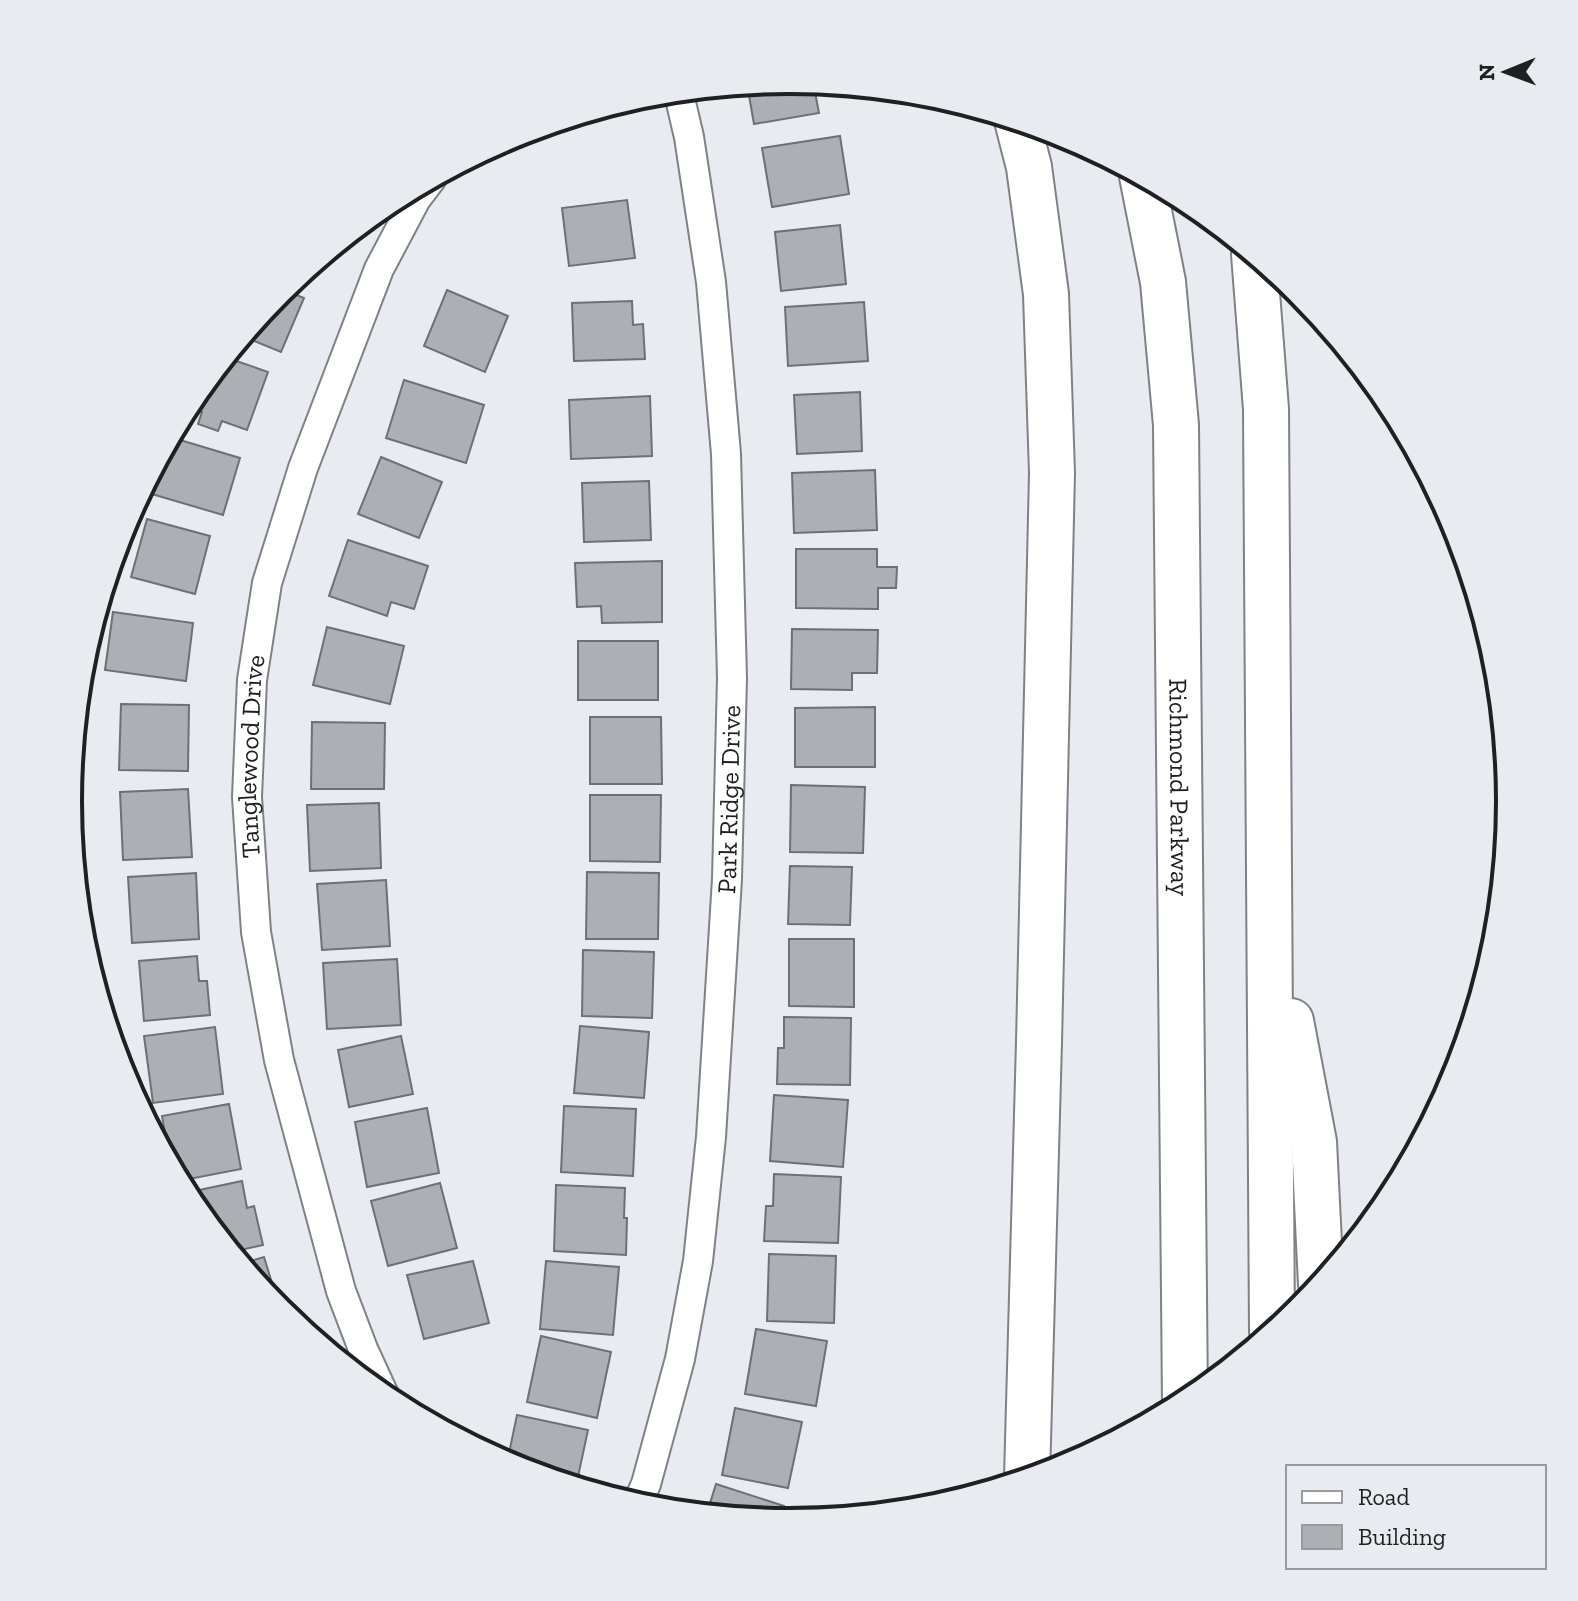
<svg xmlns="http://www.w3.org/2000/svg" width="1578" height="1601" font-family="'Zilla Slab',serif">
<rect width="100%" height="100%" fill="#e8ebf0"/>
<g fill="#acafb4" stroke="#6d7074" stroke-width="2">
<polygon points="789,80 813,82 819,113 754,124 747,84"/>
<polygon points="840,136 849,194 772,207 762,148"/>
<polygon points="627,200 635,258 569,266 562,208"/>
<polygon points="840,225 846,284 781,291 775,232"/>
<polygon points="282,289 304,298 281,352 242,336"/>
<polygon points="447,290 508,316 485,372 424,346"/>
<polygon points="632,301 633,325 643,324 645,359 574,361 572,303"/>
<polygon points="864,302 868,361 788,366 785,307"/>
<polygon points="225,357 268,372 247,430 222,421 218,431 198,424 202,412 186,406"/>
<polygon points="404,380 484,405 466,463 386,438"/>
<polygon points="860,392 862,451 797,454 794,395"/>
<polygon points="650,396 652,456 571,459 569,400"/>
<polygon points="170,437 240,458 223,515 145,492 151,472"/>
<polygon points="381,457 442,482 419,538 358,514"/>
<polygon points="875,470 877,530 794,533 792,473"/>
<polygon points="649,481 651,540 584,542 582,483"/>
<polygon points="147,519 210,536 195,594 131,577"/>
<polygon points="348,540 428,566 414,609 391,602 387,616 329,596"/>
<polygon points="796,549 877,549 877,567 897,567 896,588 878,588 878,609 796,608"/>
<polygon points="662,561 662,622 602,623 601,606 577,607 575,563"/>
<polygon points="113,612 193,623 186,681 105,670"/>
<polygon points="327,627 404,646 390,704 313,685"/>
<polygon points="792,629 878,630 877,673 852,673 852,690 791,689"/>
<rect x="578" y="641" width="80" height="59"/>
<polygon points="121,704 189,705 188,771 119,770"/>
<polygon points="875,707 875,767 795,767 795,708"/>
<polygon points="590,717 661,717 662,784 590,784"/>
<polygon points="312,722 385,723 384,789 311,789"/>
<polygon points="791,785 865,787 863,853 790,852"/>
<polygon points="188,789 192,857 123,860 120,792"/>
<polygon points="590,795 661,795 660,862 590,861"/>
<polygon points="379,803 381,868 310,871 307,805"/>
<polygon points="790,866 852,867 850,925 788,924"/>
<polygon points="587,872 659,873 658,939 586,939"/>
<polygon points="196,873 199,939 132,943 128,877"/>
<polygon points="386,880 390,946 322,950 317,884"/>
<polygon points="789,939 854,939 854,1007 789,1006"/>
<polygon points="583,950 654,952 652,1018 582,1016"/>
<polygon points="197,956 199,981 207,981 210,1015 144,1021 139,961"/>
<polygon points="397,959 401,1025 327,1029 323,963"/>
<polygon points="784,1017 851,1018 850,1085 777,1084 778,1048 784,1048"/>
<polygon points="580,1026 649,1032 644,1098 574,1093"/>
<polygon points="215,1027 223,1094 153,1103 144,1036"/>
<polygon points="401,1036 413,1094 349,1107 338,1050"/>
<polygon points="774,1095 848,1100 843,1167 770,1161"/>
<polygon points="229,1104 241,1169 179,1181 171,1167 162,1116"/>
<polygon points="564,1106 636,1109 633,1176 561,1172"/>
<polygon points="427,1108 439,1173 367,1187 355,1122"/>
<polygon points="774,1174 841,1177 838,1243 764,1241 766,1206 773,1206"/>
<polygon points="242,1181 247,1208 254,1206 263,1245 232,1252 189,1201 185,1193"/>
<polygon points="440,1183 457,1248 388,1266 371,1201"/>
<polygon points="556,1185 625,1188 624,1218 627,1218 626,1255 554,1251"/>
<polygon points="769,1254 836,1256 834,1323 767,1321"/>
<polygon points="264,1257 281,1312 241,1264"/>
<polygon points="473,1261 489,1323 424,1339 407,1275"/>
<polygon points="546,1261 619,1267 613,1335 540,1329"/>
<polygon points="756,1329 827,1341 816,1406 745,1394"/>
<polygon points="541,1336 611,1352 597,1418 527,1402"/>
<polygon points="735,1408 802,1422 788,1488 722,1475"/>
<polygon points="517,1415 588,1430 576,1486 507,1463"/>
<polygon points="716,1484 784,1506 779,1521 707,1513"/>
</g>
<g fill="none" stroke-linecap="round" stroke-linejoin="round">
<g stroke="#7e8286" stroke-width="32">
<g id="street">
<path id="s1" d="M385 1397 363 1349 341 1291 279 1060 256 932 247 797 252 680 267 583 303 468 379 269 416 199 432 178"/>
<path id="s2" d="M637 1504 646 1484 680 1359 698 1261 711 1137 727 879 732 678 726 454 711 282 689 137 678 90"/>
</g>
</g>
<g stroke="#7e8286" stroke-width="48">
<g id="highway">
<polyline points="1017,120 1029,167 1046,294 1052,473 1039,1042 1027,1478"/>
<path id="s3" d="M1142 176 1163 282 1176 425 1185 1403"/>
<polyline points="1254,254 1266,409 1272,1332"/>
<polyline points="1291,1021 1314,1142 1321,1284"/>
</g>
</g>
<use href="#street" stroke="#fff" stroke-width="28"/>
<use href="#highway" stroke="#fff" stroke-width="44"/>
</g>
<g text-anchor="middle" stroke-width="8" stroke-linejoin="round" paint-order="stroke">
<g font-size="26" fill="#1f2022" stroke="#e8ebf0">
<text dy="9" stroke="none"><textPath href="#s1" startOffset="660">Tanglewood Drive</textPath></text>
<text dy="9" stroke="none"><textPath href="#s3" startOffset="614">Richmond Parkway</textPath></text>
<text dy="9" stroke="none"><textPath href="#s2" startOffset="714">Park Ridge Drive</textPath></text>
</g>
</g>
<path d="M0 0H1578V1601H0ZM82 801a707 707 0 1 1 1414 0a707 707 0 1 1-1414 0Z" fill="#e8ebf0" fill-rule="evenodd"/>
<path fill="none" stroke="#1f2022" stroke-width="4" d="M82 801a707 707 0 1 1 1414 0a707 707 0 1 1-1414 0Z"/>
<rect x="1286" y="1465" width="260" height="104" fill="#e8ebf0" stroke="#989a9e" stroke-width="2"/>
<rect x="1302" y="1491" width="40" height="12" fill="#ffffff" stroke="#989a9e" stroke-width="2"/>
<text x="1358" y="1505" font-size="24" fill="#1f2022">Road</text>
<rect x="1302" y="1525" width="40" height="24" fill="#acafb4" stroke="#989a9e" stroke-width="2"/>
<text x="1358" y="1545" font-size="24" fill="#1f2022">Building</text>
<g transform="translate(1506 72) rotate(269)" stroke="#e8ebf0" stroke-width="6" paint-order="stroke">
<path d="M0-6L14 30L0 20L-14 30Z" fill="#1f2022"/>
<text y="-12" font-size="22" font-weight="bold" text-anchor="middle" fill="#1f2022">N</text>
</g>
</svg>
